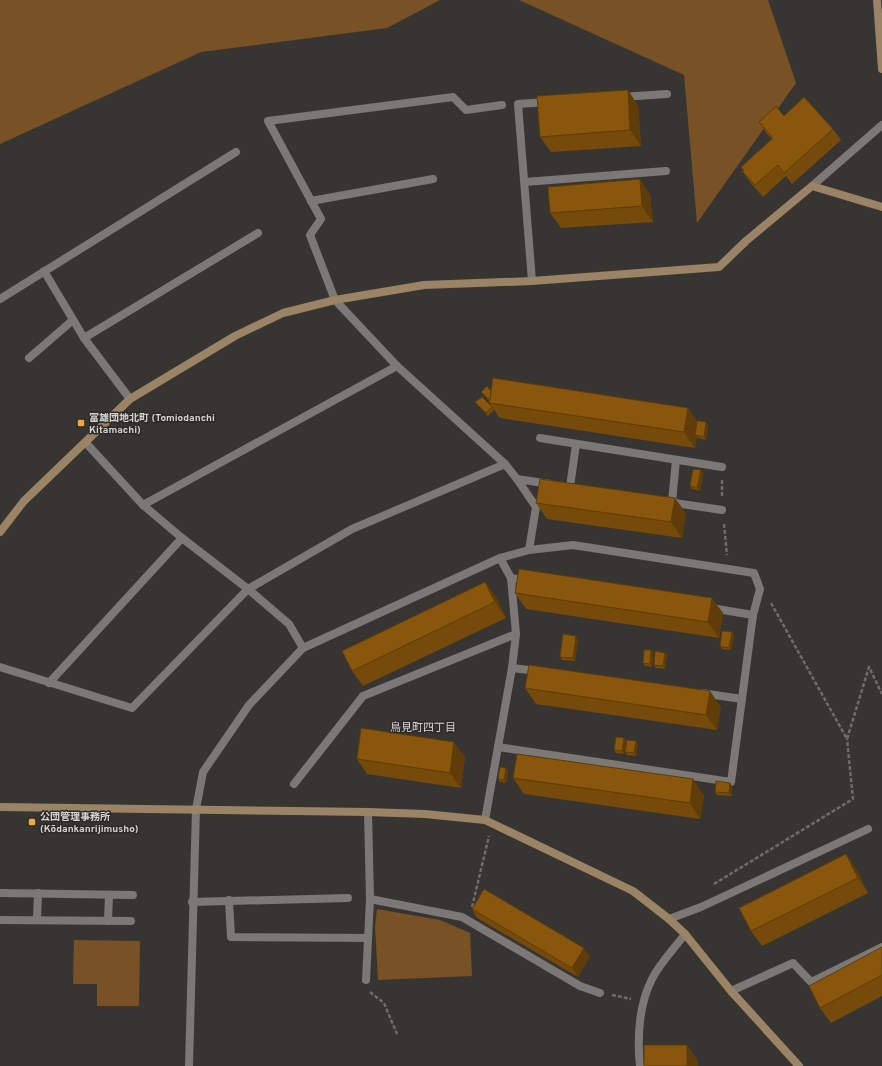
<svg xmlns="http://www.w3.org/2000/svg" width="882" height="1066" font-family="Overpass,'Noto Sans JP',sans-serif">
<rect width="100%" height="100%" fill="#373532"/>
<g fill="#785224">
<polygon points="0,0 440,0 387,28 201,52 0,144"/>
<polygon points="519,0 768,0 796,83 697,223 684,75"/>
<polygon points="377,909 440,920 470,933 472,976 378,980 375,926"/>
<polygon points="74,940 140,941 139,1006 97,1006 97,984 73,984"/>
</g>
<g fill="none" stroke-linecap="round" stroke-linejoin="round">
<g stroke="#6e6c69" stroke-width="2.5" stroke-dasharray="4 2" stroke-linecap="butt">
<polyline points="722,480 722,497"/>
<polyline points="724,524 727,555"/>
<polyline points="771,603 847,739 869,667 882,694"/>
<polyline points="714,884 853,799 847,739"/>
<polyline points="472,907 489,836"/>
<polyline points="370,992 384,1003 397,1034"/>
<polyline points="612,995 631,999"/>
</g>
<g stroke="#7b7976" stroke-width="8">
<polyline points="622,97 667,94"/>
<polyline points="502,105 466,110 453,97 268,121 321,219 310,235 335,300 397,366 505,464 517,479 536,507 529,550"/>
<polyline points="525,182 666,171"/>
<polyline points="812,186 882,125"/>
<polyline points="311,201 433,179"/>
<polyline points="44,271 84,338 130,399"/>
<polyline points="532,281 518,104 548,102"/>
<polyline points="0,299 236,152"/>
<polyline points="84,338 258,233"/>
<polyline points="29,358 73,320"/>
<polyline points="540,438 722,467"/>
<polyline points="86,443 143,505 182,538 248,589 289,624 303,648"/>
<polyline points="517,479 550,484"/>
<polyline points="570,487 576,444"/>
<polyline points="668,502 722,510"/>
<polyline points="672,502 676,460"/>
<polyline points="143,505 397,366"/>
<polyline points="500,558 511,578"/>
<polyline points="0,667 132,708 248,589 352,529 505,464"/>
<polyline points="512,668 537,671"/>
<polyline points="49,683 182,538"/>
<polyline points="701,693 742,699"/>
<polyline points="498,747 731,782 753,615"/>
<polyline points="294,784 363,696 516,634 511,578 527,581"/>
<polyline points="485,820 512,668 516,634"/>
<polyline points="0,893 133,895"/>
<polyline points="370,899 462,917 580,986 600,993"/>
<polyline points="229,900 231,937 367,938"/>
<polyline points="192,902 348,898"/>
<polyline points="669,919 701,907 868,829"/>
<polyline points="0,920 131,921"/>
<polyline points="37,920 38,893"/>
<polyline points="108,921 109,895"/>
<polyline points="366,980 370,899 368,812"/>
<polyline points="731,991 793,963 811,982 882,947"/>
<polyline points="189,1066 196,809 203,772 249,705 303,648 500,558 529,550 573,545 754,573 760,589 753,615 711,608"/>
<path d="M640 1066C637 1038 639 1004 652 979 660 963 674 949 685 934"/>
</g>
<g stroke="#9b8466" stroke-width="8">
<polyline points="877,0 882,69"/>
<polyline points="0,532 24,501 130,399 235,336 283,313 335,300 424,285 532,281 719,267 746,241 812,186 882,207"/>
<polyline points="0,807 368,812 425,814 485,820 633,891 669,919 685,934 731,991 799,1066"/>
</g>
</g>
<g fill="#754a0a">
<polygon points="628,90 638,106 641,146 551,152 540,137"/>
<polygon points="784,116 833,129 841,140 792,184 786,176 763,197 750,182 742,171 743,171 741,167 772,139 766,133 759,122"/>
<polygon points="640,179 650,195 653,222 561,228 550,213"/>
<polygon points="491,391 706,422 708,425 706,440 698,438 697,437 695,448 500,418 489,403 489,401 481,392"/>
<polygon points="475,402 492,407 494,410 488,416"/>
<polygon points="703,473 700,491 692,489 690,486"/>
<polygon points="536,503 686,513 682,538 547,519"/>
<polygon points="485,582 496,597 506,618 363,686 352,671"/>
<polygon points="515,593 723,613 719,638 526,609"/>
<polygon points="734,635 731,650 722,649 720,646"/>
<polygon points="578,639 575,661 562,660 560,657"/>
<polygon points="651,650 653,653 652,667 645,666 643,663"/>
<polygon points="665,653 667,655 665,669 656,668 654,665"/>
<polygon points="525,688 721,707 717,730 536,704"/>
<polygon points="624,738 626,741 624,754 616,753 614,750"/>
<polygon points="638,744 636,756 627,755 625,752"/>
<polygon points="465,757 461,788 367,774 357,759"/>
<polygon points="506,768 508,771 506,783 500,782 498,779"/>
<polygon points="513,778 704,795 700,819 524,794"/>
<polygon points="730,783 732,786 732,796 717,795 715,792"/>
<polygon points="857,870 868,893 762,946 751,931"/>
<polygon points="472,909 590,956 578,977 477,918"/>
<polygon points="882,947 882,996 831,1023 820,1008"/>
</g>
<g fill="#5f3c08">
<polygon points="628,90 638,106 641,146 630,130"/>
<polygon points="640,179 650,195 653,222 642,206"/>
<polygon points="688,408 699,424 695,435 697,437 695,448 684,432"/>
<polygon points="706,422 708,425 706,440 704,437"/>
<polygon points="701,470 703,473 700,491 697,488"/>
<polygon points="675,498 686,513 682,538 671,522"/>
<polygon points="485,582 496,597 506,618 495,602"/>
<polygon points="712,598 723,613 719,638 708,622"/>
<polygon points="732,632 734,635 731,650 729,648"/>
<polygon points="576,636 578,639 575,661 573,658"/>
<polygon points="651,650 653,653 652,667 650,664"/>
<polygon points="665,653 667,655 665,669 663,666"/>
<polygon points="710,691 721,707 717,730 706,715"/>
<polygon points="624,738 626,741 624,754 622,751"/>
<polygon points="636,741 638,744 636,756 634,753"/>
<polygon points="454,742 465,757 461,788 450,773"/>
<polygon points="506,768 508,771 506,783 504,780"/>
<polygon points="693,779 704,795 700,819 690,803"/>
<polygon points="730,783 732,786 732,796 729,793"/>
<polygon points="846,854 857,870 868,893 858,878"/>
<polygon points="584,948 590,956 578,977 572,968"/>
<polygon points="687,1045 698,1061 698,1066 687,1066"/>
</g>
<g fill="#88560c" stroke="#5f3c08">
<polygon points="628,90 630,130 540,137 537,96"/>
<polygon points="804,97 833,129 784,173 778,165 755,185 742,171 744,170 741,167 773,138 759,122 776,106 784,116"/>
<polygon points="640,179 642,206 550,213 548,187"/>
<polygon points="493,378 688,408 684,432 489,403"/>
<polygon points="487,386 491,391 490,400 481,392"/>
<polygon points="482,397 492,407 486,413 475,402"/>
<polygon points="697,421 706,422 704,437 695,435"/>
<polygon points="693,469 701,470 697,488 690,486"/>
<polygon points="540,479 675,498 671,522 536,503"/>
<polygon points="519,569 712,598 708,622 515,593"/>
<polygon points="485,582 495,602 352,671 342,651"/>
<polygon points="722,631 732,632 729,648 720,646"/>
<polygon points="563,634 576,636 573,658 560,657"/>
<polygon points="644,650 651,650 650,664 643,663"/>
<polygon points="655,651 665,653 663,666 654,665"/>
<polygon points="529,665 710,691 706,715 525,688"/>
<polygon points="361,728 454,742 450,773 357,759"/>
<polygon points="616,737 624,738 622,751 614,750"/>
<polygon points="627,740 636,741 634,753 625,752"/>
<polygon points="517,754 693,779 690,803 513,778"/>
<polygon points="500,767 506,768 504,780 498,779"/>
<polygon points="716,781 730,783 729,793 715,792"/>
<polygon points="846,854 858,878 751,931 739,908"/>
<polygon points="484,889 584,948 572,968 472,909"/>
<polygon points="882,947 882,975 820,1008 809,986"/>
<rect x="644" y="1045" width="43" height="21"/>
</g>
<g fill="#f2a541" stroke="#2d2b29" stroke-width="1.5">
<rect x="77" y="419" width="8" height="8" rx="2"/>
<rect x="28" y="818" width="8" height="8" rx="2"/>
</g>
<g text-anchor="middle" stroke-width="3" stroke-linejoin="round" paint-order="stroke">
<g font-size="10" font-weight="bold" fill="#d7d6d4" stroke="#2d2b29" text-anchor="start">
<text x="89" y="421">富雄団地北町 (Tomiodanchi<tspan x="89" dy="12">Kitamachi)</tspan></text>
<text x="40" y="820">公団管理事務所<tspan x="40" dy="12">(Kōdankanrijimusho)</tspan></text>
</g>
<g font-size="11" fill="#d7d6d4" stroke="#2d2b29">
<text x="423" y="731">鳥見町四丁目</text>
</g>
</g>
</svg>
